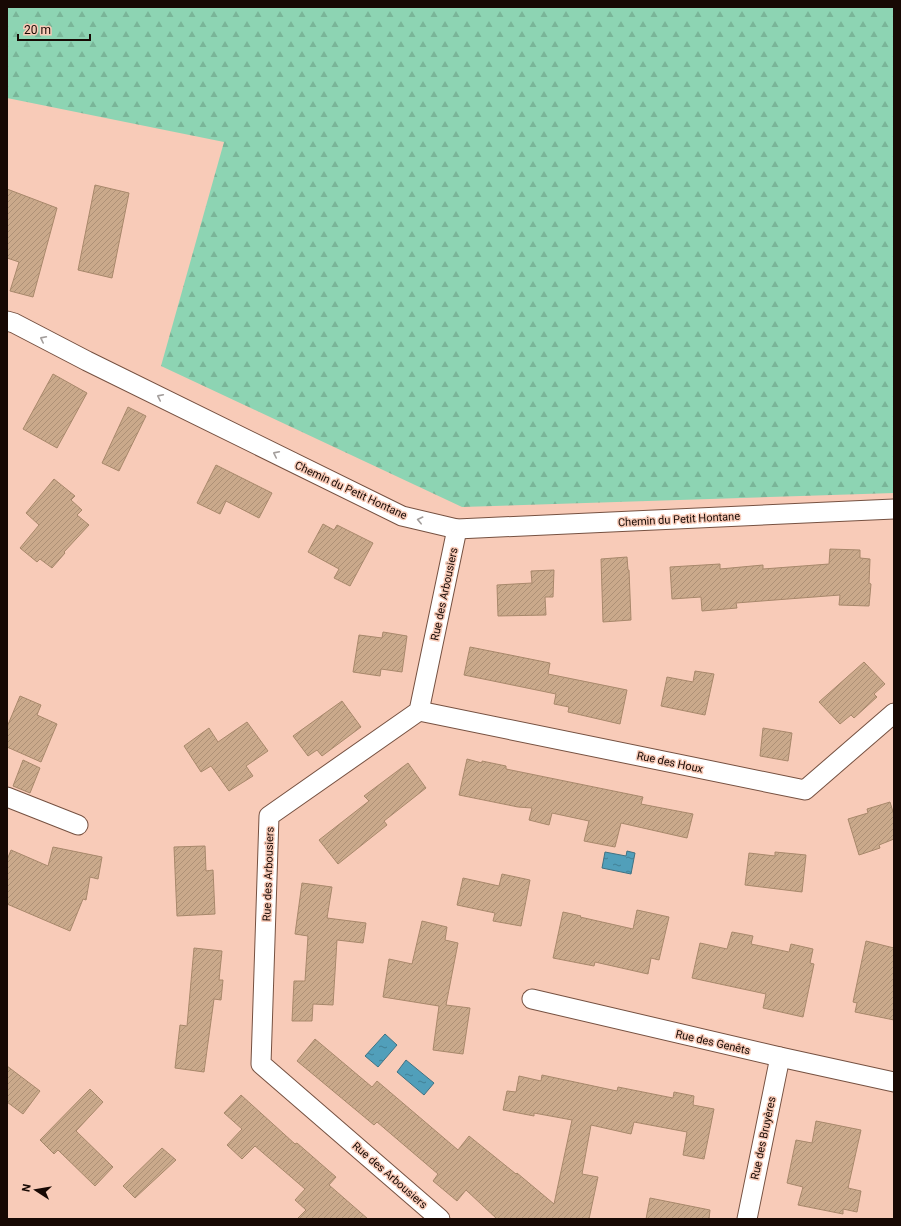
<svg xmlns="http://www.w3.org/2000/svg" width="901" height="1226" font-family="Roboto,sans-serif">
<defs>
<pattern id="forest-firs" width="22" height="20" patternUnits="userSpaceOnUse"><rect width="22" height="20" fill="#8dd4b3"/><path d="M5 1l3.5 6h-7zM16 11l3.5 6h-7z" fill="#79b598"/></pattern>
<pattern id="water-ripples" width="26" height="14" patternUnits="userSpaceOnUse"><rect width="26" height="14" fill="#519fba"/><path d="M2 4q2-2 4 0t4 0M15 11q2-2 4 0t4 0" fill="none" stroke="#428095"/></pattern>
<pattern id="building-hatch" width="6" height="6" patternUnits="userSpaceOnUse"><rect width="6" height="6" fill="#caa98b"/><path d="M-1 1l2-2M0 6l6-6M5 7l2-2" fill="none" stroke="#ad9076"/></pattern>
</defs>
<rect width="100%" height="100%" fill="#f8cbb8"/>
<polygon fill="url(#forest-firs)" points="7,7 894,7 894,493 462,507 161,366 224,142 7,98"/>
<g fill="url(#water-ripples)" stroke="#407283">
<polygon points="627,851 635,853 631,874 602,868 605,852 626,856"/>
<polygon points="385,1034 397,1045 378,1067 365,1056"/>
<polygon points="406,1060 434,1083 424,1095 397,1072"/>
</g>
<g fill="url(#building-hatch)" stroke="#a8886b">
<polygon points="95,185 129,193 112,278 78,270"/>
<polygon points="7,189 57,208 33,297 10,291 19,262 7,258"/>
<polygon points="53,374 87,393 57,448 23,429"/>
<polygon points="128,407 146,416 119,471 102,463"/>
<polygon points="216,465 272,493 259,518 226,501 220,514 197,503"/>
<polygon points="54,479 75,496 71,500 82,510 77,515 89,525 64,552 65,553 52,568 40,559 37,562 20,548 39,525 26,513"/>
<polygon points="323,524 334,530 337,525 373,543 350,586 334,578 339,569 308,552"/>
<polygon points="830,549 860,550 860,558 870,559 869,583 871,584 869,606 839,605 840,595 736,603 737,608 702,611 701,597 672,599 670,567 720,564 720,569 763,565 763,569 829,564"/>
<polygon points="627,557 628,570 629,570 631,620 603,622 601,559"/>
<polygon points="554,570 553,597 545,597 546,615 498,616 497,585 532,583 531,571"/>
<polygon points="383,632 407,636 402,672 381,669 380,676 353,672 359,635 382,638"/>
<polygon points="470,647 550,663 548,674 627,690 620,724 568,712 569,707 554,704 556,694 464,675"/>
<polygon points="864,662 885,684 874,694 877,697 854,718 851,715 840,724 819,702"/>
<polygon points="695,671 714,674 705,715 661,706 667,677 693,682"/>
<polygon points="20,696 41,705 37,715 57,724 41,762 7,747 7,727"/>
<polygon points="342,701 361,727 322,756 317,750 308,756 293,736"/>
<polygon points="247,722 268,751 246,766 253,776 229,791 211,766 201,772 184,746 209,728 218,742"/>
<polygon points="763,728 792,733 788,761 760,756"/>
<polygon points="467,759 482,763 482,761 506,766 506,769 643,797 641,804 693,814 687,838 621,823 615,847 584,841 589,821 552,813 549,825 529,820 532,808 518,807 459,795"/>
<polygon points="23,760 40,768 30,793 13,786"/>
<polygon points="408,763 426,788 384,821 387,825 338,864 319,840 369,801 364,796"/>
<polygon points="890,802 894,815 894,839 879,845 880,848 859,855 848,819 868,813 867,809"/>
<polygon points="205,846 206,871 213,870 215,914 177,916 174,847"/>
<polygon points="53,847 102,857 98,879 90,877 86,900 83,899 70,931 7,904 7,860 11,850 48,866"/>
<polygon points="775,852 806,855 802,892 745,885 749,853 775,856"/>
<polygon points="502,874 530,880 521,926 493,921 495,913 457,905 463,878 499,886"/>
<polygon points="302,883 332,887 327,918 366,923 363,943 337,940 333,1005 313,1004 312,1021 292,1021 294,981 305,981 308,936 295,934"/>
<polygon points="637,910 669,917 659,960 651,958 648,974 595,962 594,966 553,958 563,912 581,916 580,917 633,929"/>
<polygon points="422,921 447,927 445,940 458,943 446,1005 470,1008 463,1054 433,1050 439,1006 383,997 389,959 412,964"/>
<polygon points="732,932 753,936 751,944 789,952 791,944 813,949 810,963 814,964 803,1017 763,1008 766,994 692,978 700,943 727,949"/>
<polygon points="866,941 894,948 894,1020 855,1012 857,1003 853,1002"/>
<polygon points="194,948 222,951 219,980 223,980 221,1000 214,999 204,1072 175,1068 180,1025 187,1026"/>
<polygon points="315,1039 372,1087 377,1081 458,1150 469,1136 516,1174 517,1173 554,1204 572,1120 534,1113 534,1116 503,1110 507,1091 516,1092 519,1076 541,1081 542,1075 617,1091 618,1087 673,1098 674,1092 694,1096 693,1105 714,1109 704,1159 683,1155 687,1132 634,1122 631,1134 591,1125 582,1174 598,1177 589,1219 497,1219 466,1190 457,1201 433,1181 438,1174 377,1122 374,1125 297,1061"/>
<polygon points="7,1066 40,1091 23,1114 7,1102"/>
<polygon points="90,1089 103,1102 76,1131 113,1167 95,1186 58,1150 54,1154 40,1140"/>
<polygon points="241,1095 295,1144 297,1143 336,1177 329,1185 368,1219 297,1219 306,1210 295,1200 305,1189 255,1146 242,1159 227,1145 242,1129 224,1113"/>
<polygon points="816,1121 861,1130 848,1188 861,1191 857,1212 843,1209 843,1214 798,1205 803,1187 787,1183 796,1140 812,1143"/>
<polygon points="162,1148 176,1160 135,1198 123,1186"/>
<polygon points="650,1198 710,1210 709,1219 646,1219"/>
</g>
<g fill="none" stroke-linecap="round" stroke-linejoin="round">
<g stroke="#765141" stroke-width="21">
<g id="street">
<polyline points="7,321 14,323 87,361 402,516 457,529 894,509"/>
<polyline points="419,711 805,790 894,713"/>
<polyline points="7,797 78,825"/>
<polyline points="532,999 780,1057 894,1082"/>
<polyline points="440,1219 261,1064 269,816 419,711 457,529"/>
<polyline points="747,1219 780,1057"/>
</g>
</g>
<use href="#street" stroke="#fff" stroke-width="19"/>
</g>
<defs><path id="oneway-chevron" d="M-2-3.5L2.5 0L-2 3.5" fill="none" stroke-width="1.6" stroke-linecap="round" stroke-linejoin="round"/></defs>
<g stroke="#a29d9b">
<use href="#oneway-chevron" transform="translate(43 339) rotate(-153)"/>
<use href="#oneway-chevron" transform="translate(160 397) rotate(-154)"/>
<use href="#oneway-chevron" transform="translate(276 454) rotate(-154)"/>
<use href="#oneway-chevron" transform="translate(420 520) rotate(-167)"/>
</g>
<g text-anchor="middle" stroke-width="3" stroke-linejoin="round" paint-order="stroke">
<g font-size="11" fill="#170904" stroke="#f8cbb8">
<text transform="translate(351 490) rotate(25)" y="4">Chemin du Petit Hontane</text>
<text transform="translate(679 519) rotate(-3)" y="4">Chemin du Petit Hontane</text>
<text transform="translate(444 594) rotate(-78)" y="4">Rue des Arbousiers</text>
<text transform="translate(670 762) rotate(12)" y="4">Rue des Houx</text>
<text transform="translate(268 874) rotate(-88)" y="4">Rue des Arbousiers</text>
<text transform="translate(713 1042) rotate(13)" y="4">Rue des Genêts</text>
<text transform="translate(763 1138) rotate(-78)" y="4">Rue des Bruyères</text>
<text transform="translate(390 1175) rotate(41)" y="4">Rue des Arbousiers</text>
</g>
</g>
<rect width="901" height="1226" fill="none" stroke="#170904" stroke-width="16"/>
<g transform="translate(36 1190) rotate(282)" stroke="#f8cbb8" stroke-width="3" paint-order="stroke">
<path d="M0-3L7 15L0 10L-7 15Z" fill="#170904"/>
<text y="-6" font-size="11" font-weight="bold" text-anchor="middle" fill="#170904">N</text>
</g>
<path d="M18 34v6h72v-6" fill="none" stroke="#170904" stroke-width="2"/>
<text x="24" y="34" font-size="12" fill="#170904" stroke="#f8cbb8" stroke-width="3" paint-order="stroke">20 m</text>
</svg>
